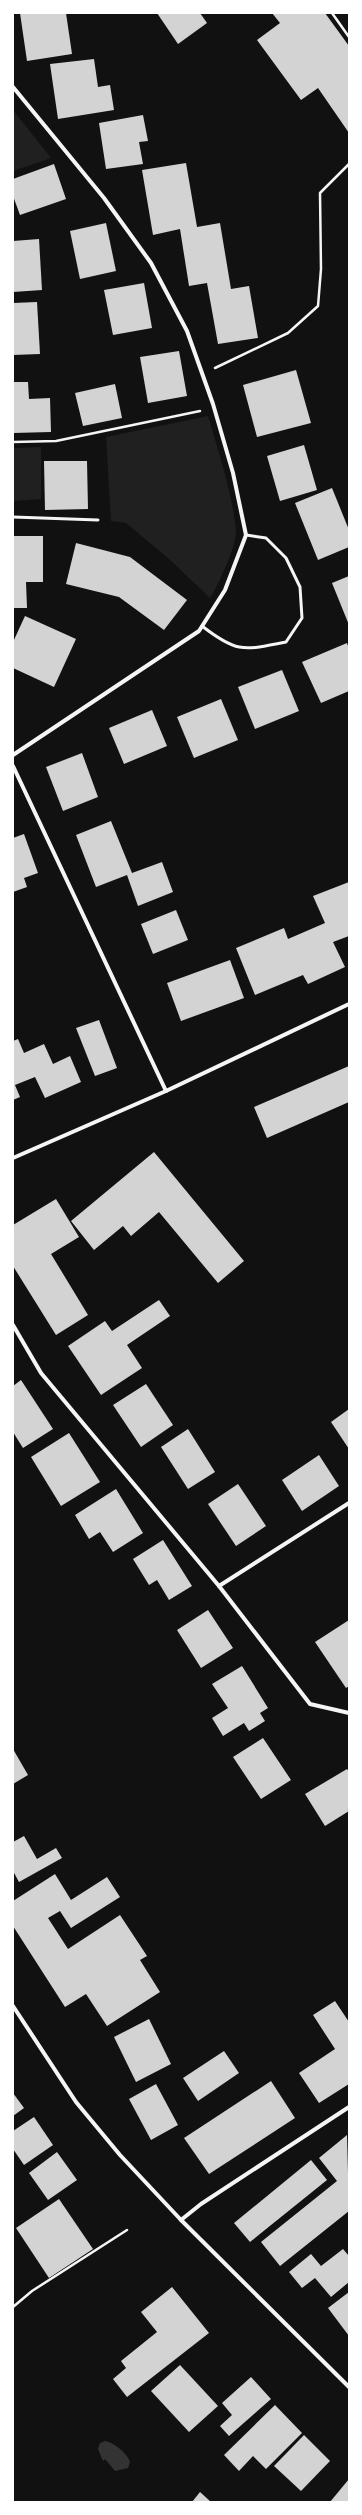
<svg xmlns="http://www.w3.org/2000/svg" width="362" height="2515" font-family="Quicksand,sans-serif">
<rect width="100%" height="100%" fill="#111"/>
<g fill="#202020">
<polygon points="13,110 51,158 13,171"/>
<path d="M208 416C218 450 234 498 236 533 236 546 218 586 210 598L168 558 126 523 111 521 106 437Z"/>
<polygon points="41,447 41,499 13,501 13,448"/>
</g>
<path fill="#333" d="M105 2441C115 2443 127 2453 130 2462L128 2468 115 2471 105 2459 103 2461 98 2449 100 2443Z"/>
<g fill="#d3d3d3">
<polygon points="20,13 66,13 72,54 27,61"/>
<polygon points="157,13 200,13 207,23 178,44"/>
<polygon points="272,13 325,13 349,46 349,133 318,88 301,100 257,40 280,23"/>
<polygon points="94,59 98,87 110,85 114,110 58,119 50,64"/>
<polygon points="143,115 148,141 139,142 143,164 106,169 99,123"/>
<polygon points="186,163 197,227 220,223 231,289 249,286 258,338 218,344 207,283 189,286 180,229 153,235 142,170"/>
<polygon points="54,164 66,199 20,215 13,196 13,179"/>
<polygon points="106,223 116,271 80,279 70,231"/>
<polygon points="39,239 42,290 13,292 13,241"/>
<polygon points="144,283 152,328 113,335 104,290"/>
<polygon points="37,302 40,354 13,355 13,303"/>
<polygon points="179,351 187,396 148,403 140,357"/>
<polygon points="296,370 311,423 257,437 243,385"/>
<polygon points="13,382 28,382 29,399 50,398 51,432 13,433"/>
<polygon points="115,384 122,418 83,426 75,393"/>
<polygon points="304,445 317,490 280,501 267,456"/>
<polygon points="44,461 87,461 88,509 45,510"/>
<polygon points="332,488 349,530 349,547 318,560 295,503"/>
<polygon points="13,536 43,536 43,582 26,582 27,608 13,608"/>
<polygon points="76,543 130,557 187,600 164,630 119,597 66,584"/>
<polygon points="349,576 349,625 332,583"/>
<polygon points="25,616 76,639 54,687 13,668 13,642"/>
<polygon points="347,643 349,649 349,691 321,703 302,662"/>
<polygon points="282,670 299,711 255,729 238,687"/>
<polygon points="221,699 238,740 194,758 177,717"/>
<polygon points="152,710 167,746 124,764 109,728"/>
<polygon points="82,753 98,797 63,811 46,767"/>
<polygon points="111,821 132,873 162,862 173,892 138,906 127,875 96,887 76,835"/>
<polygon points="24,834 38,873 24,878 27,887 13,892 13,838"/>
<polygon points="349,882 349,936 333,942 345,967 308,984 303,975 255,995 236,948 284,928 288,939 325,923 313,896"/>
<polygon points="176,910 188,940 153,954 141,924"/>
<polygon points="230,960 244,998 181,1021 167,983"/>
<polygon points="99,1020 117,1068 95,1076 76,1028"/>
<polygon points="18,1039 24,1053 44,1044 53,1064 70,1056 81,1082 45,1098 35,1077 15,1085 20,1097 13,1100 13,1041"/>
<polygon points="349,1066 349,1102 267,1138 254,1107"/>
<polygon points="154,1152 244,1261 218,1283 159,1212 131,1236 123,1226 94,1250 71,1221"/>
<polygon points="56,1199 79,1237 51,1254 88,1315 56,1335 13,1266 13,1225"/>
<polygon points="159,1300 170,1316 127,1345 142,1368 101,1395 68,1346 105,1321 112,1331"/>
<polygon points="21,1380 53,1429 23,1448 13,1432 13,1386"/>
<polygon points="146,1384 173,1425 141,1447 113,1405"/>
<polygon points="349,1409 349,1449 331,1422"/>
<polygon points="188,1429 215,1472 188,1489 161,1447"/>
<polygon points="69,1433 100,1482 61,1506 31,1457"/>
<polygon points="319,1455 339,1486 302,1511 282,1480"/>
<polygon points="238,1484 266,1526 236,1546 208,1504"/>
<polygon points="116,1489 143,1533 113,1552 100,1532 89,1539 75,1515"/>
<polygon points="163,1540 192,1586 169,1600 157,1580 149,1585 133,1559"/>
<polygon points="208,1610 233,1648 201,1668 177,1630"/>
<polygon points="349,1620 349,1686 346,1688 315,1642"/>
<polygon points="242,1666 268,1708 260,1713 265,1721 249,1731 244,1723 223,1736 212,1718 228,1708 212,1684"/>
<polygon points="263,1738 291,1780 261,1799 233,1757"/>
<polygon points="13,1749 28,1775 13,1784"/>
<polygon points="347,1769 349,1772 349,1811 325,1826 305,1794"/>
<polygon points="24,1836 37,1859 56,1848 62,1858 19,1882 13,1871 13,1842"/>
<polygon points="55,1874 71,1900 107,1877 120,1897 71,1928 60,1911 48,1918 68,1949 120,1915 147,1956 140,1960 160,1992 107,2026 86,1994 65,2007 13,1926 13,1901"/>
<polygon points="335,2001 349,2022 349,2084 319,2103 299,2073 335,2049 313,2015"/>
<polygon points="149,2019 171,2064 136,2082 114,2037"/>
<polygon points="224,2051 239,2073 198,2101 183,2078"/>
<polygon points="271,2081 295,2118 209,2174 184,2138"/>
<polygon points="156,2084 178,2125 151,2140 129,2099"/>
<polygon points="13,2093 24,2108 13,2116"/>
<polygon points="34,2117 53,2145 24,2165 13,2149 13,2131"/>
<polygon points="347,2135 349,2211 280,2266 261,2242 337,2181 319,2158"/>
<polygon points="57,2152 77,2180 48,2200 29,2173"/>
<polygon points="311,2160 327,2180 250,2242 234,2223"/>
<polygon points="59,2199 93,2249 49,2278 16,2228"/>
<polygon points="343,2249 349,2256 349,2282 331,2297 315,2278 302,2288 289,2272 311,2254 321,2266"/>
<polygon points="172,2287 209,2333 127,2397 113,2379 126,2368 121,2361 157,2332 141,2312"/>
<polygon points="349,2292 349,2336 328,2308"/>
<polygon points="180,2365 218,2406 189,2432 151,2391"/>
<polygon points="251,2377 271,2399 229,2436 220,2426 232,2415 222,2403"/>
<polygon points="275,2405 302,2433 266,2469 253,2456 239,2471 224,2455"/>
<polygon points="304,2435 330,2461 301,2491 274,2466"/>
<polygon points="349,2479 349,2502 330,2502"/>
<polygon points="200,2492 211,2502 192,2502"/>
</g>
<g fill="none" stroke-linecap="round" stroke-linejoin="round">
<g stroke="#f5f5f5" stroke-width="2.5">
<polyline points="332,13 349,37"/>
<polyline points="215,368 288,333 318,306 321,269 320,193 349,164"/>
<polyline points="13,442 56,441 200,411"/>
<polyline points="13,2307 32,2291 127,2230"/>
</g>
<g stroke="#f5f5f5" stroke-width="3">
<polyline points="13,517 98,520"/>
<path d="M202 626C238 654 244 650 286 642L302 618 300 587 286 558 266 538 246 535"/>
</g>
<g stroke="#f5f5f5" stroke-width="4">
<polyline points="13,87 104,198 151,263 187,331 213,404 233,473 246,535 225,590 199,631 13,755"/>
<polyline points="13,766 166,1091"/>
<polyline points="13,1158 166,1091 349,1004"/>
<polyline points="13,1325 41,1373 219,1586 310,1704 349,1713"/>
<polyline points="219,1586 349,1503"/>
<polyline points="13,2006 76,2102 120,2155 181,2220 349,2387"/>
<polyline points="181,2220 201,2204 349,2107"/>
</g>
</g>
<rect width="362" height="2515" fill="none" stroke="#ffffff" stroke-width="28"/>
</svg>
